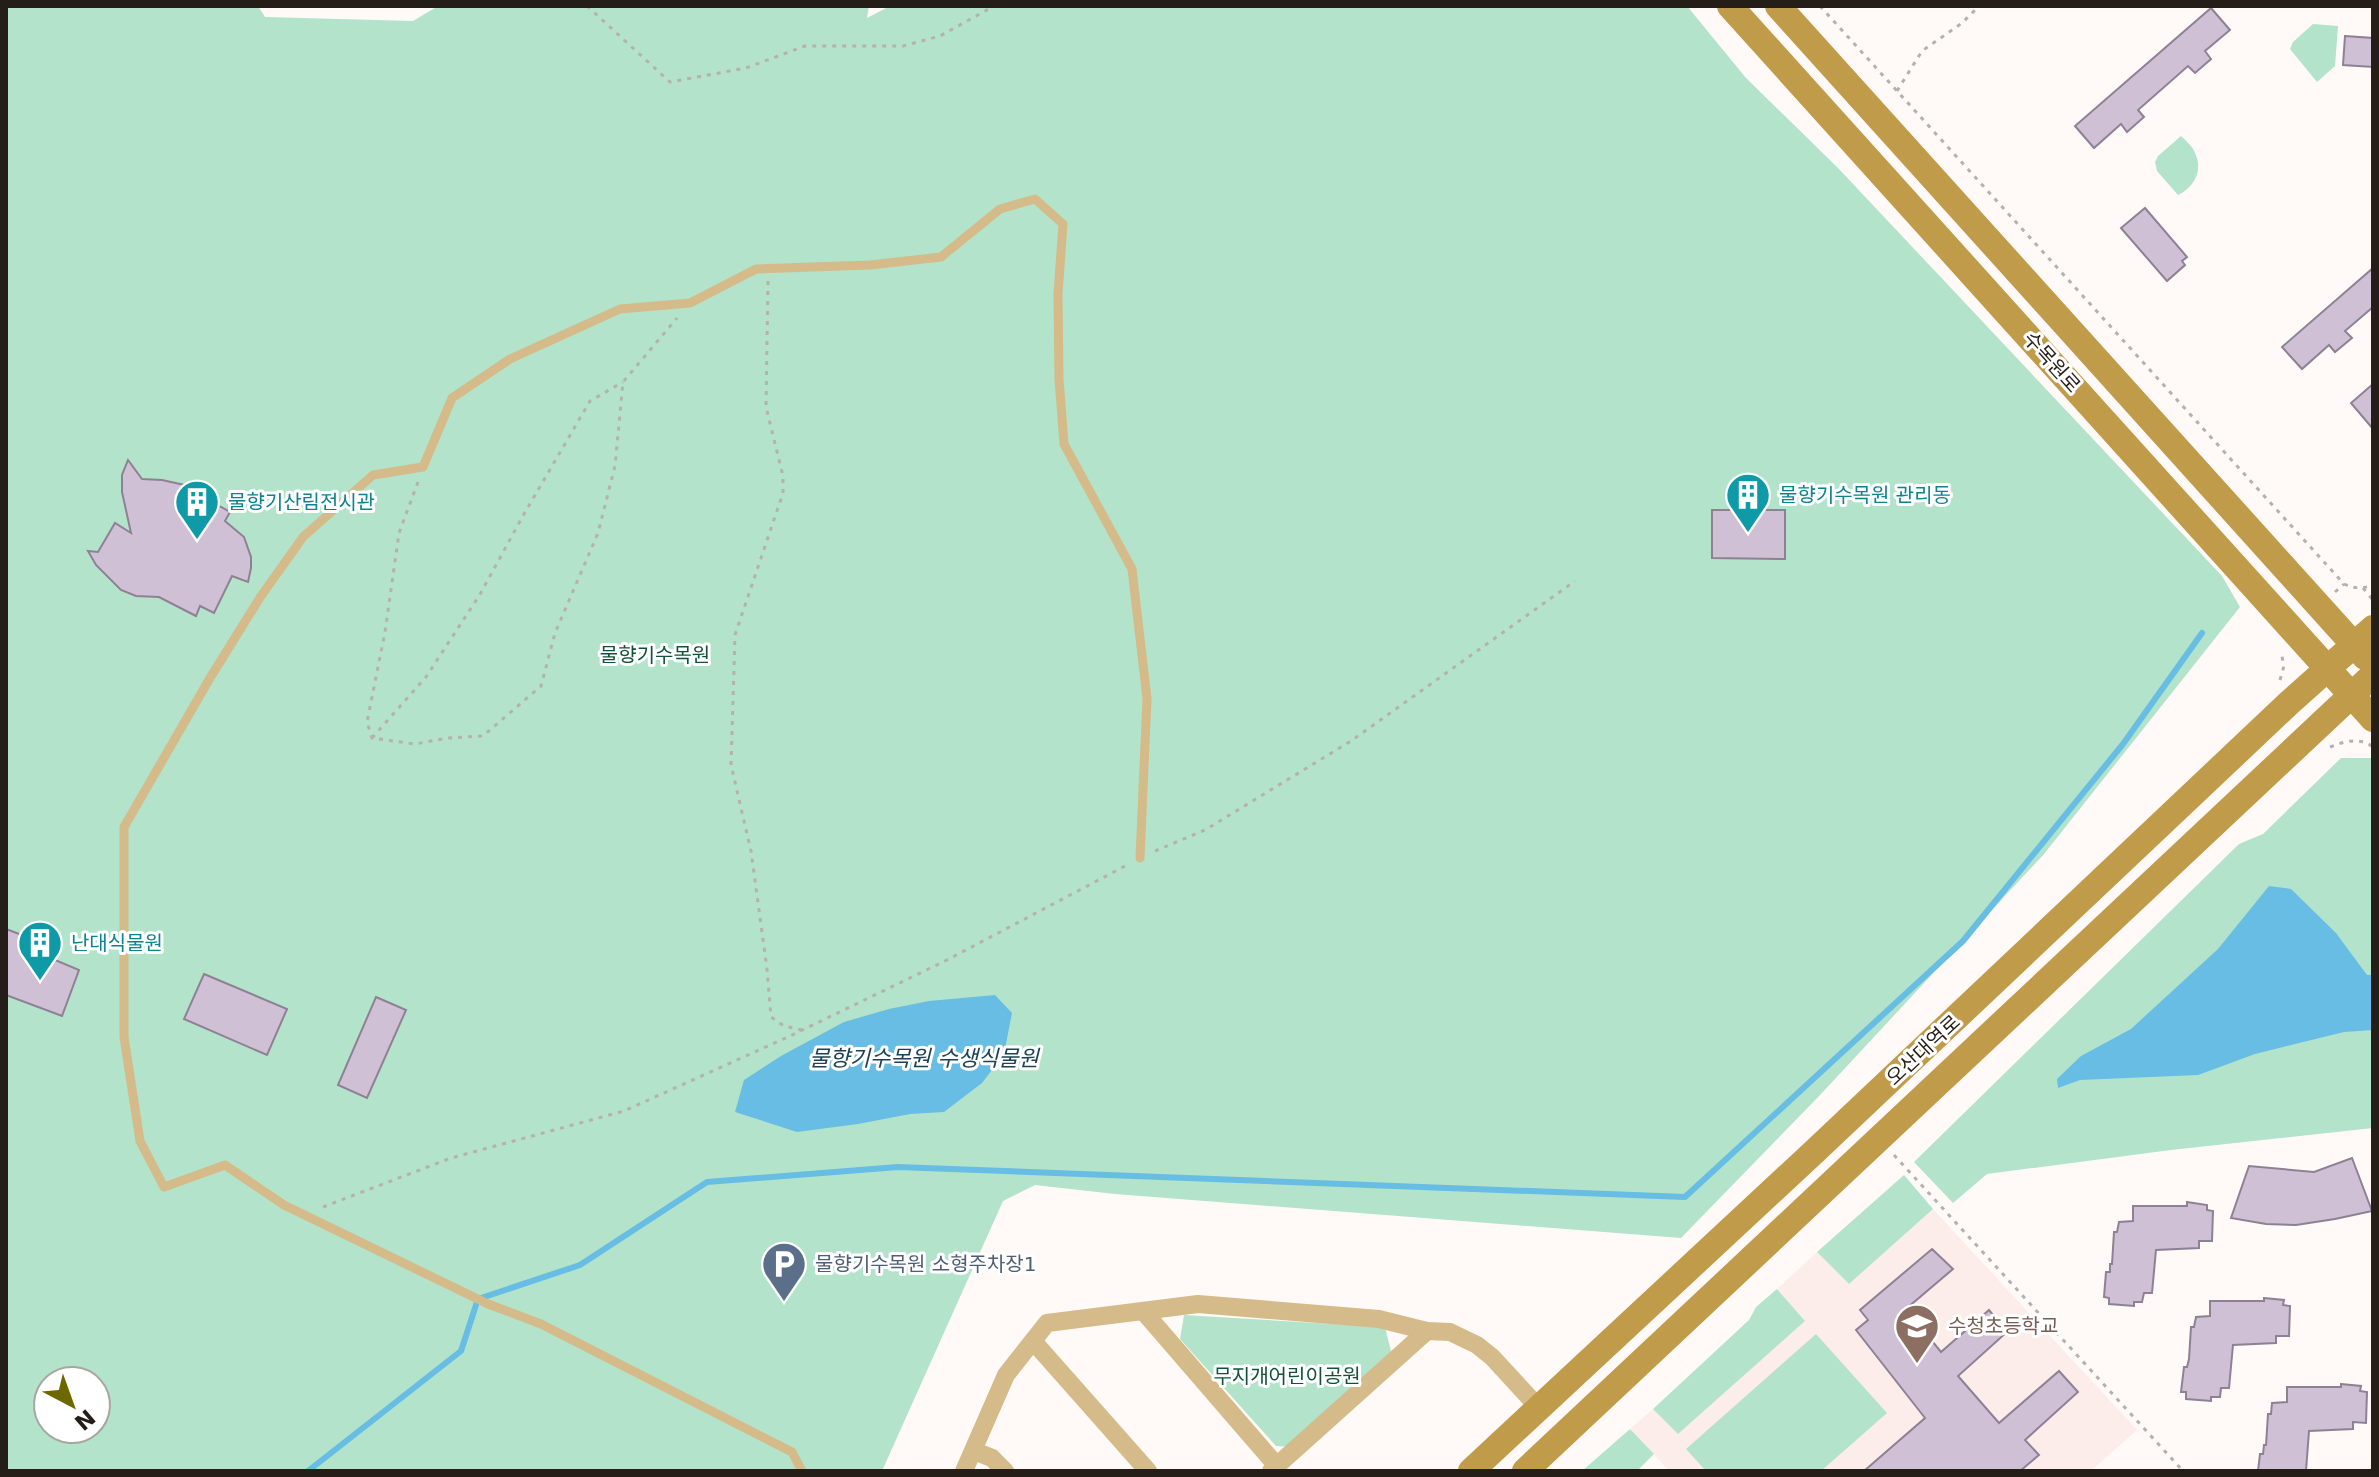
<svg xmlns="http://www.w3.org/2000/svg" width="2379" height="1477" font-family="'DejaVu Sans','Noto Sans KR',sans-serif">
<rect width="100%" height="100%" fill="#fffaf7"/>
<polygon fill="#fdedea" points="1933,1209 2137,1430 2091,1471 1669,1471 1630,1429 1653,1409 1679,1433 1804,1321 1777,1289 1817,1252 1849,1284"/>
<g fill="#b3e3ca" fill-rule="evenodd">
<path d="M10 6H258L265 17 413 21 438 6H869L867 18 890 6H1687L1746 78 1838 168 2222 576 2240 607 2044 854 1821 1094 1681 1238 1115 1194 1035 1185 1003 1201 882 1471H6V10ZM48 1381H96V1429H48Z"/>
<polygon points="2313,24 2338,26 2335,66 2317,82 2290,49 2293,42"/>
<path d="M2181 136C2185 140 2192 146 2194 151 2204 169 2195 187 2178 195L2157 171 2155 162 2158 156Z"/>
<polygon points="2341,758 2373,758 2373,1128 2171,1150 1987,1174 1953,1203 1914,1162 2239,844 2263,834"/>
<polygon points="1904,1175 1933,1209 1849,1284 1817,1252"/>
<polygon points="1777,1289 1805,1321 1678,1434 1653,1409 1749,1320 1756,1307"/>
<polygon points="1184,1315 1385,1327 1392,1355 1290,1447 1276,1446 1180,1339"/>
<polygon points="1816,1334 1887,1413 1821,1471 1706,1471 1686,1449"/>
<polygon points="1630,1429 1654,1454 1637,1471 1582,1471"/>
</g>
<g fill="#67bde3">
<polygon points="2269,886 2291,889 2336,933 2367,975 2373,975 2373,1030 2344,1032 2255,1054 2198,1075 2080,1080 2058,1088 2057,1079 2081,1056 2131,1029 2218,949"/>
<polygon points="995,995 1012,1013 1004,1054 982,1083 944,1112 910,1114 858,1124 797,1132 735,1112 744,1080 781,1056 844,1022 889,1009 929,1001"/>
</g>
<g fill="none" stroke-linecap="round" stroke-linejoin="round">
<polyline stroke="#67bde3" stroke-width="6" points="308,1471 461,1351 478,1299 580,1265 707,1182 898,1167 1685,1197 1963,941 2123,744 2202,633"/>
</g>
<g fill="#cfc0d5" stroke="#8f8194" stroke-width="2">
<polygon points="2211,8 2230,30 2205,51 2211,59 2195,73 2188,66 2138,110 2144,117 2127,132 2121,124 2094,148 2075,126"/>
<polygon points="2345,36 2373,38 2373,67 2343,65"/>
<polygon points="2145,208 2187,257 2182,261 2185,265 2167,281 2121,228"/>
<polygon points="2373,268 2373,307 2345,331 2352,338 2335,352 2329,345 2302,369 2282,347"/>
<polygon points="2373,384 2373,429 2351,403"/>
<polygon points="128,460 142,479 162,480 198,488 216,504 230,512 225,521 244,537 251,557 251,568 248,582 232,576 214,613 200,606 196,616 159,597 136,596 121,590 96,565 88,551 98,552 115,523 131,533 122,492 122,475"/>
<polygon points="1712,510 1785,510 1785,559 1712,558"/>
<polygon points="6,929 59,949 55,960 79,970 62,1016 6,995"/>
<polygon points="204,974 287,1009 267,1055 184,1019"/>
<polygon points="376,997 406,1010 367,1098 338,1085"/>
<polygon points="2352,1158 2372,1211 2335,1219 2296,1225 2266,1224 2231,1218 2249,1166 2314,1172"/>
<polygon points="2187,1202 2207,1205 2207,1210 2213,1211 2212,1241 2199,1241 2199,1248 2156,1250 2152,1293 2144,1293 2142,1302 2134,1302 2134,1306 2109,1304 2109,1298 2104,1297 2106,1272 2110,1272 2110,1264 2112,1264 2114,1232 2117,1232 2119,1222 2133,1221 2133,1206 2187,1206"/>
<polygon points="1932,1249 1953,1269 1906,1309 1941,1352 1989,1310 2007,1332 1958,1376 1999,1423 2059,1371 2078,1392 2025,1440 2039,1455 2020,1471 1864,1471 1925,1418 1856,1330 1868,1320 1860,1310"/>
<polygon points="2264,1298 2284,1300 2283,1305 2290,1306 2289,1336 2276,1336 2276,1343 2233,1345 2229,1388 2221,1388 2220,1397 2211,1397 2211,1401 2186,1399 2186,1392 2181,1392 2184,1367 2187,1367 2189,1359 2191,1327 2194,1327 2196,1317 2210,1316 2210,1301 2264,1301"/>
<polygon points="2341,1384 2361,1386 2360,1391 2367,1392 2366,1423 2353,1422 2353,1429 2309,1431 2306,1471 2258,1471 2260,1454 2263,1454 2264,1445 2266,1445 2268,1414 2271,1414 2272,1403 2287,1402 2287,1387 2341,1387"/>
</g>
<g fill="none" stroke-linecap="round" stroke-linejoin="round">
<g stroke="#b7b1ad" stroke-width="3" stroke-dasharray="4 6" stroke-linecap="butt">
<polyline points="587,6 670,82 746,68 805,46 903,46 940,36 994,6"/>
<path d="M1820 6 2344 584C2355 589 2362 589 2373 585"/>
<polyline points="1897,91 1922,51 1962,23 1979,6"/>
<polyline points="768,281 766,407 783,476 783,493 735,635 731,765 751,851 767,969 771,1017 784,1026 802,1030"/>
<polyline points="418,482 399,533 385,632 367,722 372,738 415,744 448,738 483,736 541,686 555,633 598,533 615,466 623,382 677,318"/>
<polyline points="2363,588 2373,600"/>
<polyline points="2335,592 2344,584"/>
<polyline points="2280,680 2284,666 2281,652"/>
<polyline points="372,738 426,677 479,596 524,514 590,401 623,382"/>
<path d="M2330 747C2345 741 2360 737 2373 747"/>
<polyline points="1155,851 1205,830 1351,741 1575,581"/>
<polyline points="1894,1155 2183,1471"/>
<polyline points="323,1207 451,1158 624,1111 790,1036 945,961 1127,865"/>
</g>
<polyline stroke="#d4bb89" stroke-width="9" points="802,1471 792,1452 541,1324 488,1304 284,1205 225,1165 164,1187 140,1141 124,1037 124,827 210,678 261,596 303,537 373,475 423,467 452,398 510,359 620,309 690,303 756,269 870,265 941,257 1000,209 1035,199 1063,224 1058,294 1059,379 1064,444 1132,569 1147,699 1140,858"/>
<g stroke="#d4bb89" stroke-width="18">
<polyline points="1144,1312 1277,1466"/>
<polyline points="1033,1341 1148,1471"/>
<polyline points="974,1451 992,1458 1005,1471"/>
<polyline points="964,1471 1006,1375 1047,1323 1198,1304 1379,1319 1427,1331 1450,1332 1477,1345 1492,1357 1539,1408"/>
<polyline points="1271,1471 1427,1331"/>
</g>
<g stroke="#c09b4a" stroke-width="26">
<polyline points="1730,6 2373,719"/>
<polyline points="1778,6 2365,657"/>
<polyline points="1471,1471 1814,1152 2289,703 2373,628"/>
<polyline points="1525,1471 2373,675"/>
</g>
</g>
<defs>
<g id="building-pin" transform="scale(2.3)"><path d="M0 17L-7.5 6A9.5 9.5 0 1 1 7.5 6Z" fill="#0f9aa8" stroke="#fff"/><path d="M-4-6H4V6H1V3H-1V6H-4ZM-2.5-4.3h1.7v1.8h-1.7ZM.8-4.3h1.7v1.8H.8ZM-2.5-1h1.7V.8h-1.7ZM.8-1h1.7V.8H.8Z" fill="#fff"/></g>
<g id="parking-pin" transform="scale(2.3)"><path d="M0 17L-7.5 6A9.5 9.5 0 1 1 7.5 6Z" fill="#5c6f8a" stroke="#fff"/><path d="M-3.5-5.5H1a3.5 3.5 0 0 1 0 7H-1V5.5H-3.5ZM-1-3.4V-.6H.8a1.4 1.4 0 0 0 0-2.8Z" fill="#fff"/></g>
<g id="school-pin" transform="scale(2.3)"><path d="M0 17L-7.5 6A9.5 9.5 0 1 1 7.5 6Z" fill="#8d6e63" stroke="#fff"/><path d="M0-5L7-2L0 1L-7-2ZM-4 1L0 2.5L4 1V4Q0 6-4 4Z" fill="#fff"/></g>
</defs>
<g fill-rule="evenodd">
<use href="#building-pin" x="1748" y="495"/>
<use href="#building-pin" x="197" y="502"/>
<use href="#building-pin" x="40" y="943"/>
<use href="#parking-pin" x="784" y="1264"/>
<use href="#school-pin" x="1917" y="1326"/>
</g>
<g text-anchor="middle" stroke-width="6" stroke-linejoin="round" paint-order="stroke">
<g font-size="20" fill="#251d17" stroke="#fff">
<text transform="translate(2052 362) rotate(48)" y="7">수목원로</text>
<text transform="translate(1923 1050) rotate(-43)" y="7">오산대역로</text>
</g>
<g font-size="20" fill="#0d838f" stroke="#fff" text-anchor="start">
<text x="1779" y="502">물향기수목원 관리동</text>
<text x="228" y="509">물향기산림전시관</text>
<text x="71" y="950">난대식물원</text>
</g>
<g font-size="20" fill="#105137" stroke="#fff">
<text x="655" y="662">물향기수목원</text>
<text x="1287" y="1383">무지개어린이공원</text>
</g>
<g font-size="20" fill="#4e5e75" stroke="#fff" text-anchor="start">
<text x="815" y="1271">물향기수목원 소형주차장1</text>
</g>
<g font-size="20" fill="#785e54" stroke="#fff" text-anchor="start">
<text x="1948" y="1333">수청초등학교</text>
</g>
<g font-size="22" font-style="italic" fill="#1c4253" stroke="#fff">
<text x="924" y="1066">물향기수목원 수생식물원</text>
</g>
</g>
<rect width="2379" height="1477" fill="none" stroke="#251d17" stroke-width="16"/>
<g transform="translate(72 1405) rotate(139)"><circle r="38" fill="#ffffff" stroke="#a8a5a2" stroke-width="2"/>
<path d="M0-6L14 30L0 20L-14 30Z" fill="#6d6700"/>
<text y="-12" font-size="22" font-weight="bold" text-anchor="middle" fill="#251d17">N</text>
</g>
</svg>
